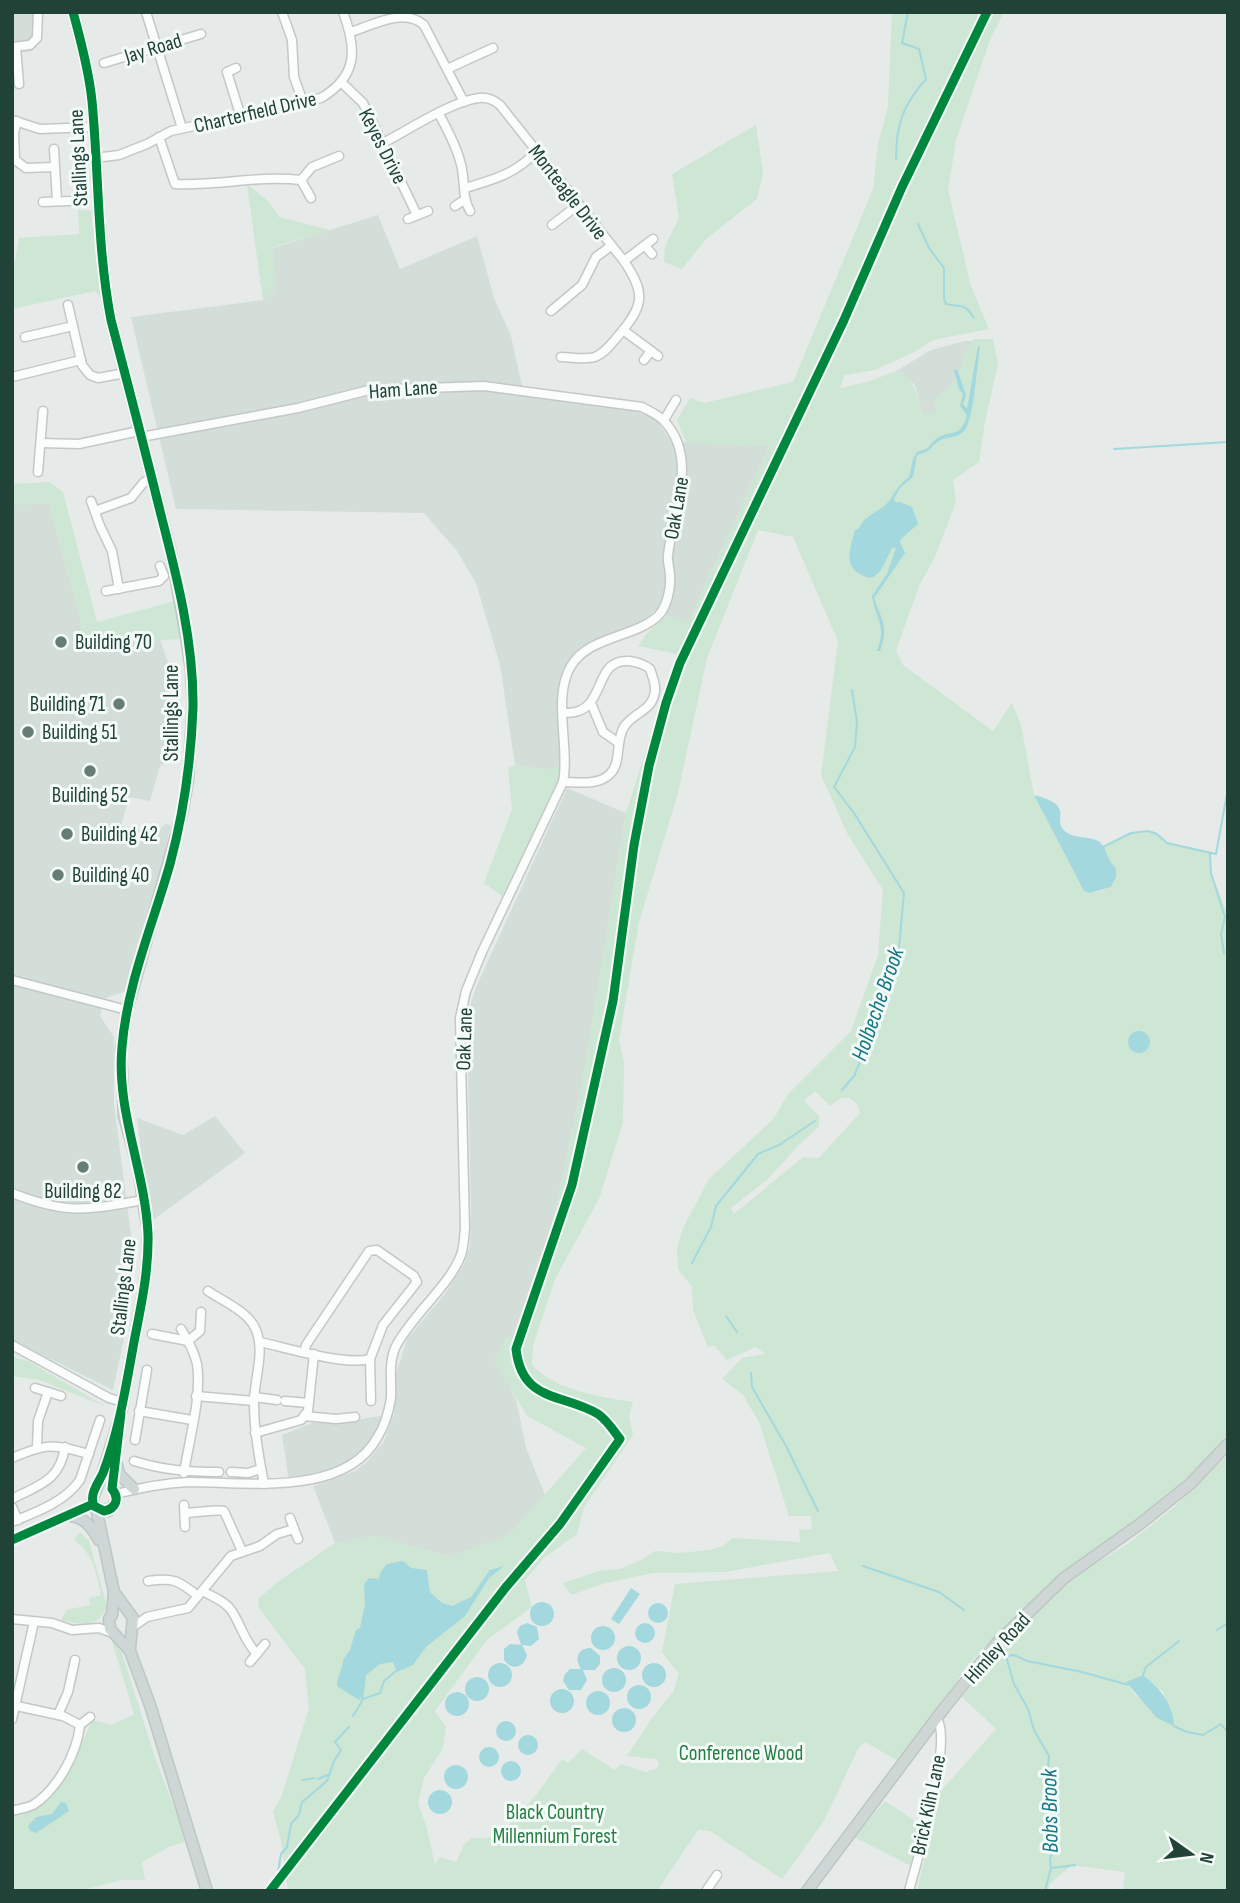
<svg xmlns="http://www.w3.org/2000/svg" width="1240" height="1903" font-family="'Sofia Sans Condensed',sans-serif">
<rect width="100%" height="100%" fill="#e6ebe9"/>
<g fill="#d3ded9">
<polygon points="12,12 42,12 40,37 32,51 20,53 24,88 12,89"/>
<polygon points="378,215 400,269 477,236 494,298 511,336 524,395 632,409 656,420 671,441 769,446 688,623 667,616 657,609 636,626 577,651 568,661 560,685 562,765 549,770 515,765 500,665 476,583 457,551 424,513 176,509 131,317 263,300 257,253"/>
<polygon points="965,341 973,341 963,357 962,365 953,383 935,399 937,413 922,413 915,385 902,373 896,371 931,350"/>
<polygon points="12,498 49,504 81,621 160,640 176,684 177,722 173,757 160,766 150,801 129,797 121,826 157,833 165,824 171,825 151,909 127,991 105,998 100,1016 114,1037 114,1104 133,1250 132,1300 113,1390 12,1340"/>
<polygon points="567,788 626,813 583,1079 555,1213 519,1333 494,1360 516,1399 526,1448 545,1495 510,1534 451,1557 374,1536 335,1543 313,1486 355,1471 367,1462 384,1441 394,1414 396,1374 407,1339 444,1295 465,1262 470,1246 471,1213 467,1015 477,985"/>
<polygon points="215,1116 245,1153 149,1223 137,1118 183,1135"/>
<polygon points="386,1415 378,1438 344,1470 289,1481 282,1435 312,1423 343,1422"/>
</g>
<g fill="#cee6d4" fill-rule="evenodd">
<path d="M892 12H1004L991 37 956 140 948 190 971 286 989 329 933 340 914 352 875 370 845 375 840 388 870 381 896 371C915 377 917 396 922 413H937L935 399 953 383 962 365 963 357 974 339H993L998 364 985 422 979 462 953 480 956 502 935 557 919 586 896 651 903 665 993 731 1012 703 1021 725 1034 795 1084 891C1094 894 1108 891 1114 882L1111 865 1103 847 1131 833 1152 831 1167 843 1210 853 1211 873 1228 915V1434C1201 1468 1164 1499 1130 1526 1101 1548 1071 1567 1044 1591 1016 1616 987 1642 964 1671 955 1681 957 1688 945 1696L898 1761 865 1742 858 1749 824 1821 782 1879 710 1831 698 1830 657 1891H288L281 1841 273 1812 282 1795 309 1708 305 1669 259 1608 258 1599 279 1581 335 1543 374 1536 451 1557 510 1534 586 1448 527 1416 494 1361 507 1336 515 1338 519 1333 555 1213 583 1079 626 813 676 654 638 646 648 632 667 616 688 622 769 446 686 442 677 420 690 398 704 403 793 382 873 189 878 144 888 106ZM758 530 793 537 838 641 821 775 848 835 883 890 878 955 851 1031 788 1094 774 1118 709 1179 683 1228 677 1248 678 1269 692 1287 693 1310 708 1347 714 1345 727 1360 756 1347 765 1354 742 1358 722 1379 743 1395 759 1422 789 1516H811L812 1529 799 1530 800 1542 733 1538 723 1546 710 1550 678 1553 655 1551 645 1558 620 1569 599 1571 563 1583 571 1595 606 1583 653 1573 725 1572 830 1553 838 1571 675 1584 662 1652 679 1674 673 1692 652 1718 627 1756 656 1759 659 1763 657 1768 646 1772 621 1764 615 1770 582 1749 568 1763 562 1759C545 1782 515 1829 488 1838 483 1839 477 1838 471 1838L464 1845 456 1862 439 1857 435 1865 426 1825 418 1803 424 1778 443 1748 446 1727 435 1711 487 1640 532 1607 525 1580 544 1558 577 1534 584 1507 633 1435 629 1416 633 1402C600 1397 555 1390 532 1365L533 1346 555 1279 599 1199 623 1122 624 1063 619 1040 639 922 678 793 707 658ZM815 1091 830 1106 841 1098H850L856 1103 860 1113 819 1158 803 1157 734 1214 731 1208 768 1179 797 1147 819 1126V1116L804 1101Z"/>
<polygon points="756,125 763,173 757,199 706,239 682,269 664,262 665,246 679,218 672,174"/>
<polygon points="247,184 269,202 279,217 330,230 273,247 276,282 273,293 263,300"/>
<polygon points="78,210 91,211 101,297 95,291 12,309 12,278 19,238 79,234"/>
<polygon points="50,482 63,492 97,622 175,601 180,639 109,644 99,649 78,650 81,621 49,504 12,505 12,484"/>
<polygon points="515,765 549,770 562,765 558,785 502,896 484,883 512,809 508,768"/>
<polygon points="12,1357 28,1361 105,1406 39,1380 12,1376"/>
<path d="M1228 1455V1891H1123L1125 1872 1072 1865 1050 1884 1048 1891H917L940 1792 996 1729 962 1697 1000 1653 997 1650 1069 1580 1129 1543 1173 1508ZM1126 1682 1162 1690 1173 1716 1135 1695Z"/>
<path d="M80 1532 89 1541 107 1607C97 1629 81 1625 61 1620L66 1610 90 1605 89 1598 101 1595C96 1573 94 1554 74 1540Z"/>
<path d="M111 1638 122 1653 155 1758 187 1841 169 1847 142 1862 145 1880H121L78 1891H12V1814C59 1810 74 1755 93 1720L112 1725 134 1714Z"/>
<polygon points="885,1801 921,1825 911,1866 854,1837"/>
</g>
<g fill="#a3d8de">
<path d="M978 346H980C977 364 974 420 964 431 957 439 946 436 939 441 928 448 933 451 917 455L913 477 900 488 894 499 895 502H900L912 507 918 524 901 539 900 542 905 553 874 598C882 621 889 626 880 651H877C887 623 876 621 872 596L887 574 896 548 893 547C887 556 884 569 876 575 870 580 866 577 860 574 843 565 851 546 855 530L859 528C864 515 882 511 890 500 896 491 899 484 909 477L913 459 917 452C933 448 926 447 936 439 951 428 960 440 967 415L960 406 963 394 959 389 954 370 957 369 966 395 963 404 967 409Z"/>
<path d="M1034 795C1078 806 1050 820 1066 832 1075 839 1089 836 1098 841 1107 846 1107 862 1116 868V877L1111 887 1090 893 1084 891Z"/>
<circle cx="1139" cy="1042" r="11"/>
<path d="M403 1561 411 1568 427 1570 430 1592 442 1603 452 1606 471 1597 490 1570 504 1566 489 1578 465 1616 426 1647 413 1665 397 1672 393 1662 380 1664 366 1675 364 1693 359 1700 337 1686C337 1677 344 1666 343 1660L350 1650 356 1630 360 1628 365 1605 364 1584 369 1578 379 1579 380 1573 387 1564Z"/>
<polygon points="631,1588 640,1594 619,1624 611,1619"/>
<circle cx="542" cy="1614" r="12"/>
<circle cx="658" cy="1613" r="10"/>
<path d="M527 1623 537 1627 539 1639 531 1646 522 1645 527 1655C524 1668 512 1671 504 1660V1649L510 1644 521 1645 517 1632 520 1626Z"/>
<circle cx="645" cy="1633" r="10"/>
<circle cx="603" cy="1638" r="12"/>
<circle cx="629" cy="1658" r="12"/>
<path d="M591 1648 600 1656V1664L595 1670H583L587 1680 581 1690H569L563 1681 565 1674 570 1669H581C574 1658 578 1648 591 1648Z"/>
<circle cx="500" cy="1675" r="12"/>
<circle cx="654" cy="1675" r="12"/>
<circle cx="614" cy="1680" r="12"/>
<path d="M1143 1675C1160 1689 1173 1703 1174 1726L1157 1718 1126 1682Z"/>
<circle cx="477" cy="1689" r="12"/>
<circle cx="639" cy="1697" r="12"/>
<circle cx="562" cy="1701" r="12"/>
<circle cx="598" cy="1703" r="12"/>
<circle cx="457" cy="1704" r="12"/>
<circle cx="624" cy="1720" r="12"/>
<circle cx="506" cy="1731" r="10"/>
<circle cx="528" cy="1745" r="10"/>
<circle cx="489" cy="1757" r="10"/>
<circle cx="511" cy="1771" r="10"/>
<circle cx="456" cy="1777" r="12"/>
<circle cx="440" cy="1802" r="12"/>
<polygon points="61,1802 66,1803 69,1811 36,1833 30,1831 28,1826 36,1817 52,1814"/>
</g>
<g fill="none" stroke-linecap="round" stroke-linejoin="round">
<g stroke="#a3d8de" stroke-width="2">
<path d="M896 159C896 124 903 105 926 79L919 49 902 43 908 12"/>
<path d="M918 224 929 248 944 268V299L946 304C962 308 964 302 974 318"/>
<polyline points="1114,449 1228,442"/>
<polyline points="1103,847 1131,833 1148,831 1157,834 1167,843 1216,854 1228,788"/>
<polyline points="1210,853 1211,873 1225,917 1221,934 1224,953"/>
<polyline points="842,1090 854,1076 860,1062 886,988 899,947 904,893 854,813 834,787 855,747 857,722 852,690"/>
<polyline points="692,1263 711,1227 716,1206 758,1154 779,1145 815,1121"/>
<polyline points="726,1316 737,1332"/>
<polyline points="751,1373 752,1387 786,1446 818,1511"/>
<polyline points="863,1566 939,1592 964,1610"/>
<polyline points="1217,1630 1228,1623"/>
<polyline points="1143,1675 1146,1667 1179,1641"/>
<polyline points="363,1699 380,1693 384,1681 396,1671"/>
<polyline points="353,1716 361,1703 363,1695"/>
<polyline points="1174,1726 1187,1732 1203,1735 1221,1724 1228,1733"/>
<polyline points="318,1779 330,1774"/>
<polyline points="303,1780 314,1778"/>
<polyline points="1052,1868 1075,1865"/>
<polyline points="265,1891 278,1872 281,1854 287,1847 291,1824 299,1815 302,1802 327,1781 334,1761 341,1750 335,1742 349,1727"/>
<polyline points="1045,1891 1051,1868 1050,1859 1054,1846 1051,1805 1046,1790 1049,1756 1034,1730 1028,1709 1014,1684 1006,1656 1014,1655 1027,1661 1082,1672 1129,1685"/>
</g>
<g stroke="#c3c8c6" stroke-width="11">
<g id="minor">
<polyline points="146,12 182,128"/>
<polyline points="282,12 292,40 294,77 303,102"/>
<path d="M351 32C373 25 404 7 424 25L464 102"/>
<polyline points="12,47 30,45 37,38 38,12"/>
<polyline points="16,47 19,84"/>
<polyline points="104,63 201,34"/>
<polyline points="236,68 227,72 240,114"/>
<polyline points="447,69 493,48"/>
<polyline points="341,82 363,103 417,215"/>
<path d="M439 114C447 129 456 145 460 161 466 178 461 196 470 211"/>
<polyline points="12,120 40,129 93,127"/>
<polyline points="17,121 14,133 15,160 26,168 54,167"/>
<path d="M159 137 175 184C219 186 258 175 301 180"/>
<path d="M383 143C408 130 452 101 479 98 487 97 494 100 500 105L624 261C646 294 644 305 619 335 612 343 605 353 595 357 585 360 572 357 561 357"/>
<polyline points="54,149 57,201"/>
<path d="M95 158 119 155 147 144 171 131 321 98C358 76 357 49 343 12"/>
<path d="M465 188C493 180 515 174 536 152"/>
<polyline points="311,198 301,180 312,167 339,156"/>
<polyline points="43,202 70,201"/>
<polyline points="455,206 464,200"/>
<polyline points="408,219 428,211"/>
<polyline points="552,225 578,205"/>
<polyline points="645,246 652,254"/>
<polyline points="624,261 653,239"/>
<polyline points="68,305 82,365 90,375 98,378 125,373"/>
<polyline points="551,311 582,285 596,257 611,246"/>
<polyline points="623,330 658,356"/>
<polyline points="25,337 73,326"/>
<polyline points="644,360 651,351"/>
<polyline points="12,377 81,360"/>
<polyline points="664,420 676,400"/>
<polyline points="41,443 79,444 139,431"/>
<polyline points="38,472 43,411"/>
<polyline points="91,501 100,526 112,551 119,589"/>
<polyline points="95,511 131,498 144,482 152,479"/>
<polyline points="106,591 159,581 164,576 160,566"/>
<polyline points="591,703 603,732 619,743"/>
<path d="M563 782C578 782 598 786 610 774 622 762 615 741 624 727 632 714 650 711 654 696 657 687 653 678 650 669 644 664 637 662 629 661 601 659 603 689 589 704 582 712 573 713 563 713"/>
<polyline points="12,980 127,1010"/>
<path d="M12 1193C67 1215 87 1210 143 1200"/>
<path d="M208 1291C223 1301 248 1312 255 1328 266 1350 254 1379 254 1403 254 1430 259 1457 264 1484"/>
<path d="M181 1329C188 1341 194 1351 197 1364 202 1396 189 1440 184 1473"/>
<polyline points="152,1334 188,1341 200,1331 201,1312"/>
<path d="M260 1342C287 1348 346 1366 370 1359L383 1325 417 1282 414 1276 377 1250 369 1251 306 1345 304 1352"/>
<polyline points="12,1345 109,1398 123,1402"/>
<polyline points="370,1359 371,1401"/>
<polyline points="35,1388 61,1396"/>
<polyline points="196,1396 254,1401"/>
<polyline points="254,1397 277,1400"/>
<polyline points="285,1401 308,1403"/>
<polyline points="139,1411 192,1420"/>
<polyline points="304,1416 336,1419 355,1417"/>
<polyline points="255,1433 301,1420 308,1411 314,1354"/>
<polyline points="135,1440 147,1370"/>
<polyline points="37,1447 38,1421 48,1392"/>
<path d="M12 1458C47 1443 52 1444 89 1454"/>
<path d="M134 1461C163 1470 188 1472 219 1472"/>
<polyline points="231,1472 248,1473 261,1469"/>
<path d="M116 1494C139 1488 165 1483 189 1482 246 1482 344 1497 377 1438 384 1427 389 1411 391 1398 392 1381 388 1362 396 1346 413 1314 450 1285 461 1255 464 1247 464 1237 465 1228L460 1018 466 991 482 952 563 782C570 747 552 697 571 666 589 636 634 638 658 616 667 607 671 588 670 576 670 568 667 562 668 555 673 512 699 458 664 421 659 415 649 411 642 407L484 386 369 390 298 408 141 437"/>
<path d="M12 1499C39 1485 60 1481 65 1447"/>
<polyline points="184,1505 185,1527"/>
<polyline points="12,1507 18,1520"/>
<path d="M185 1513C194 1513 219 1509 224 1511L242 1551"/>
<polyline points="290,1518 298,1539"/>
<path d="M12 1522C36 1512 65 1502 80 1480L100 1420"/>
<polyline points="12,1540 93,1504"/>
<path d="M148 1581C174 1577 179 1581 198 1596"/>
<path d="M203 1591C212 1597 224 1600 231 1610 241 1624 244 1641 257 1654"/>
<polyline points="12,1619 52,1623 72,1630 99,1628 113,1633"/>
<polyline points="134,1626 147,1617 188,1608 231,1556 260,1546 277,1534 294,1529"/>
<polyline points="250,1662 265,1644"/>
<polyline points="12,1705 63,1716 80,1725"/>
<polyline points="58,1715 68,1692 75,1660"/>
<polyline points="12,1719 34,1622"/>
<polyline points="80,1725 90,1717"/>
<path d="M12 1811C19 1809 27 1808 33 1805 58 1789 77 1753 80 1725"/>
<polyline points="706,1891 717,1875"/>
<path d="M909 1891C917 1860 953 1742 937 1719"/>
</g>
</g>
<g stroke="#bdc7c4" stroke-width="13">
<g id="major">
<path d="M73 12C81 41 89 71 92 101 99 174 97 248 111 320L171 553 185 629 191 670 193 703 188 780 182 814 127 1010 121 1049 124 1116 138 1167 143 1200 148 1232 147 1262 144 1288 121 1413 103 1472 92 1500 96 1508 114 1592 112 1615 109 1619 110 1629 130 1651 150 1705 207 1891"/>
<polyline points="117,1465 119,1474 134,1489"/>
<polyline points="96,1508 108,1511 116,1502 116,1494 112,1489 117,1441"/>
<path d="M70 1516C85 1517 92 1528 99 1540"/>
<polyline points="114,1592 133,1618 130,1648"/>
<polyline points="807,1891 945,1707 996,1644 1064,1578 1140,1524 1190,1484 1228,1444"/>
</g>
</g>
<use href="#minor" stroke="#fbfcfc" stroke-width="8"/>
<use href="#major" stroke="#ced7d5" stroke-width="10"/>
<g stroke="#f4faf7" stroke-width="13">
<g id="cycleway">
<path d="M73 12C81 41 89 71 92 101 99 174 97 248 111 320 128 385 145 450 161 515 177 577 194 643 193 708 191 761 184 812 170 864 153 924 127 984 122 1047 116 1111 145 1170 148 1234 149 1270 141 1306 134 1342 126 1386 119 1431 103 1473 98 1484 89 1494 94 1506L104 1511C116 1509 120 1498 112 1489L121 1413"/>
<polyline points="12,1540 93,1504"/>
<path d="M270 1891 506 1587 560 1524 620 1439C614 1431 606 1419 598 1414 563 1393 522 1403 516 1349L572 1185 613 1001 634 845 649 766 666 703 680 663 844 320 902 187 987 12"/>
</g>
</g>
<use href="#cycleway" stroke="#00873e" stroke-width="9"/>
</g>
<g fill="#657d75" stroke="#f4faf7" stroke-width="2.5">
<circle cx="61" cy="642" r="7"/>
<circle cx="119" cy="704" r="7"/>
<circle cx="28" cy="732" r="7"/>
<circle cx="90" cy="771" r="7"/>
<circle cx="67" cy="834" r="7"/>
<circle cx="58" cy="875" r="7"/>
<circle cx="83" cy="1167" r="7"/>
</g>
<g text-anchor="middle" stroke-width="6" stroke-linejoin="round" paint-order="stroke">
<g font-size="21" fill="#204237" stroke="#f4faf7">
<text transform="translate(153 48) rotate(-17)" y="7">Jay Road</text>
<text transform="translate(255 112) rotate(-13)" y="7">Charterfield Drive</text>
<text transform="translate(383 146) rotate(63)" y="7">Keyes Drive</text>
<text transform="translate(78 158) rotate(-93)" y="7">Stallings Lane</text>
<text transform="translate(568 192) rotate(52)" y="7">Monteagle Drive</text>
<text transform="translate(403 389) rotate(-4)" y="7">Ham Lane</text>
<text transform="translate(676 508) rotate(-80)" y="7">Oak Lane</text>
<text transform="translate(171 713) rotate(-90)" y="7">Stallings Lane</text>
<text transform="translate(464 1039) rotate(-88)" y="7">Oak Lane</text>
<text transform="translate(123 1287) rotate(-83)" y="7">Stallings Lane</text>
<text transform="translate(997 1648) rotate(-48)" y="7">Himley Road</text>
<text transform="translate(928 1805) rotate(-78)" y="7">Brick Kiln Lane</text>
</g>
<g font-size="21" fill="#204237" stroke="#f4faf7" text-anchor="start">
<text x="75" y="649">Building 70</text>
<text x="105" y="711" text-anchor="end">Building 71</text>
<text x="42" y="739">Building 51</text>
<text x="90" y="802" text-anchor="middle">Building 52</text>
<text x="81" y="841">Building 42</text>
<text x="72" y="882">Building 40</text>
<text x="83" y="1198" text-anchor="middle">Building 82</text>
</g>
<g font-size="21" fill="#267e43" stroke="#f4faf7">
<text x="741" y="1760">Conference Wood</text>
<text x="555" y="1819">Black Country<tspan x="555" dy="24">Millennium Forest</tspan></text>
</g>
<g font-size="23" font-style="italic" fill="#137885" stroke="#f4faf7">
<text transform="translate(877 1004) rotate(-71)" y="8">Holbeche Brook</text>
<text transform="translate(1049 1811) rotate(-91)" y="8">Bobs Brook</text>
</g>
</g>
<rect width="1240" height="1903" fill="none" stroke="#204237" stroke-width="28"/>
<g transform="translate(1191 1854) rotate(104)" stroke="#f4faf7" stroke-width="5" paint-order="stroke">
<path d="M0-5L12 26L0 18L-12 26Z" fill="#204237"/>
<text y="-10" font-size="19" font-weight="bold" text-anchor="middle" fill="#204237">N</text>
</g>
</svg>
